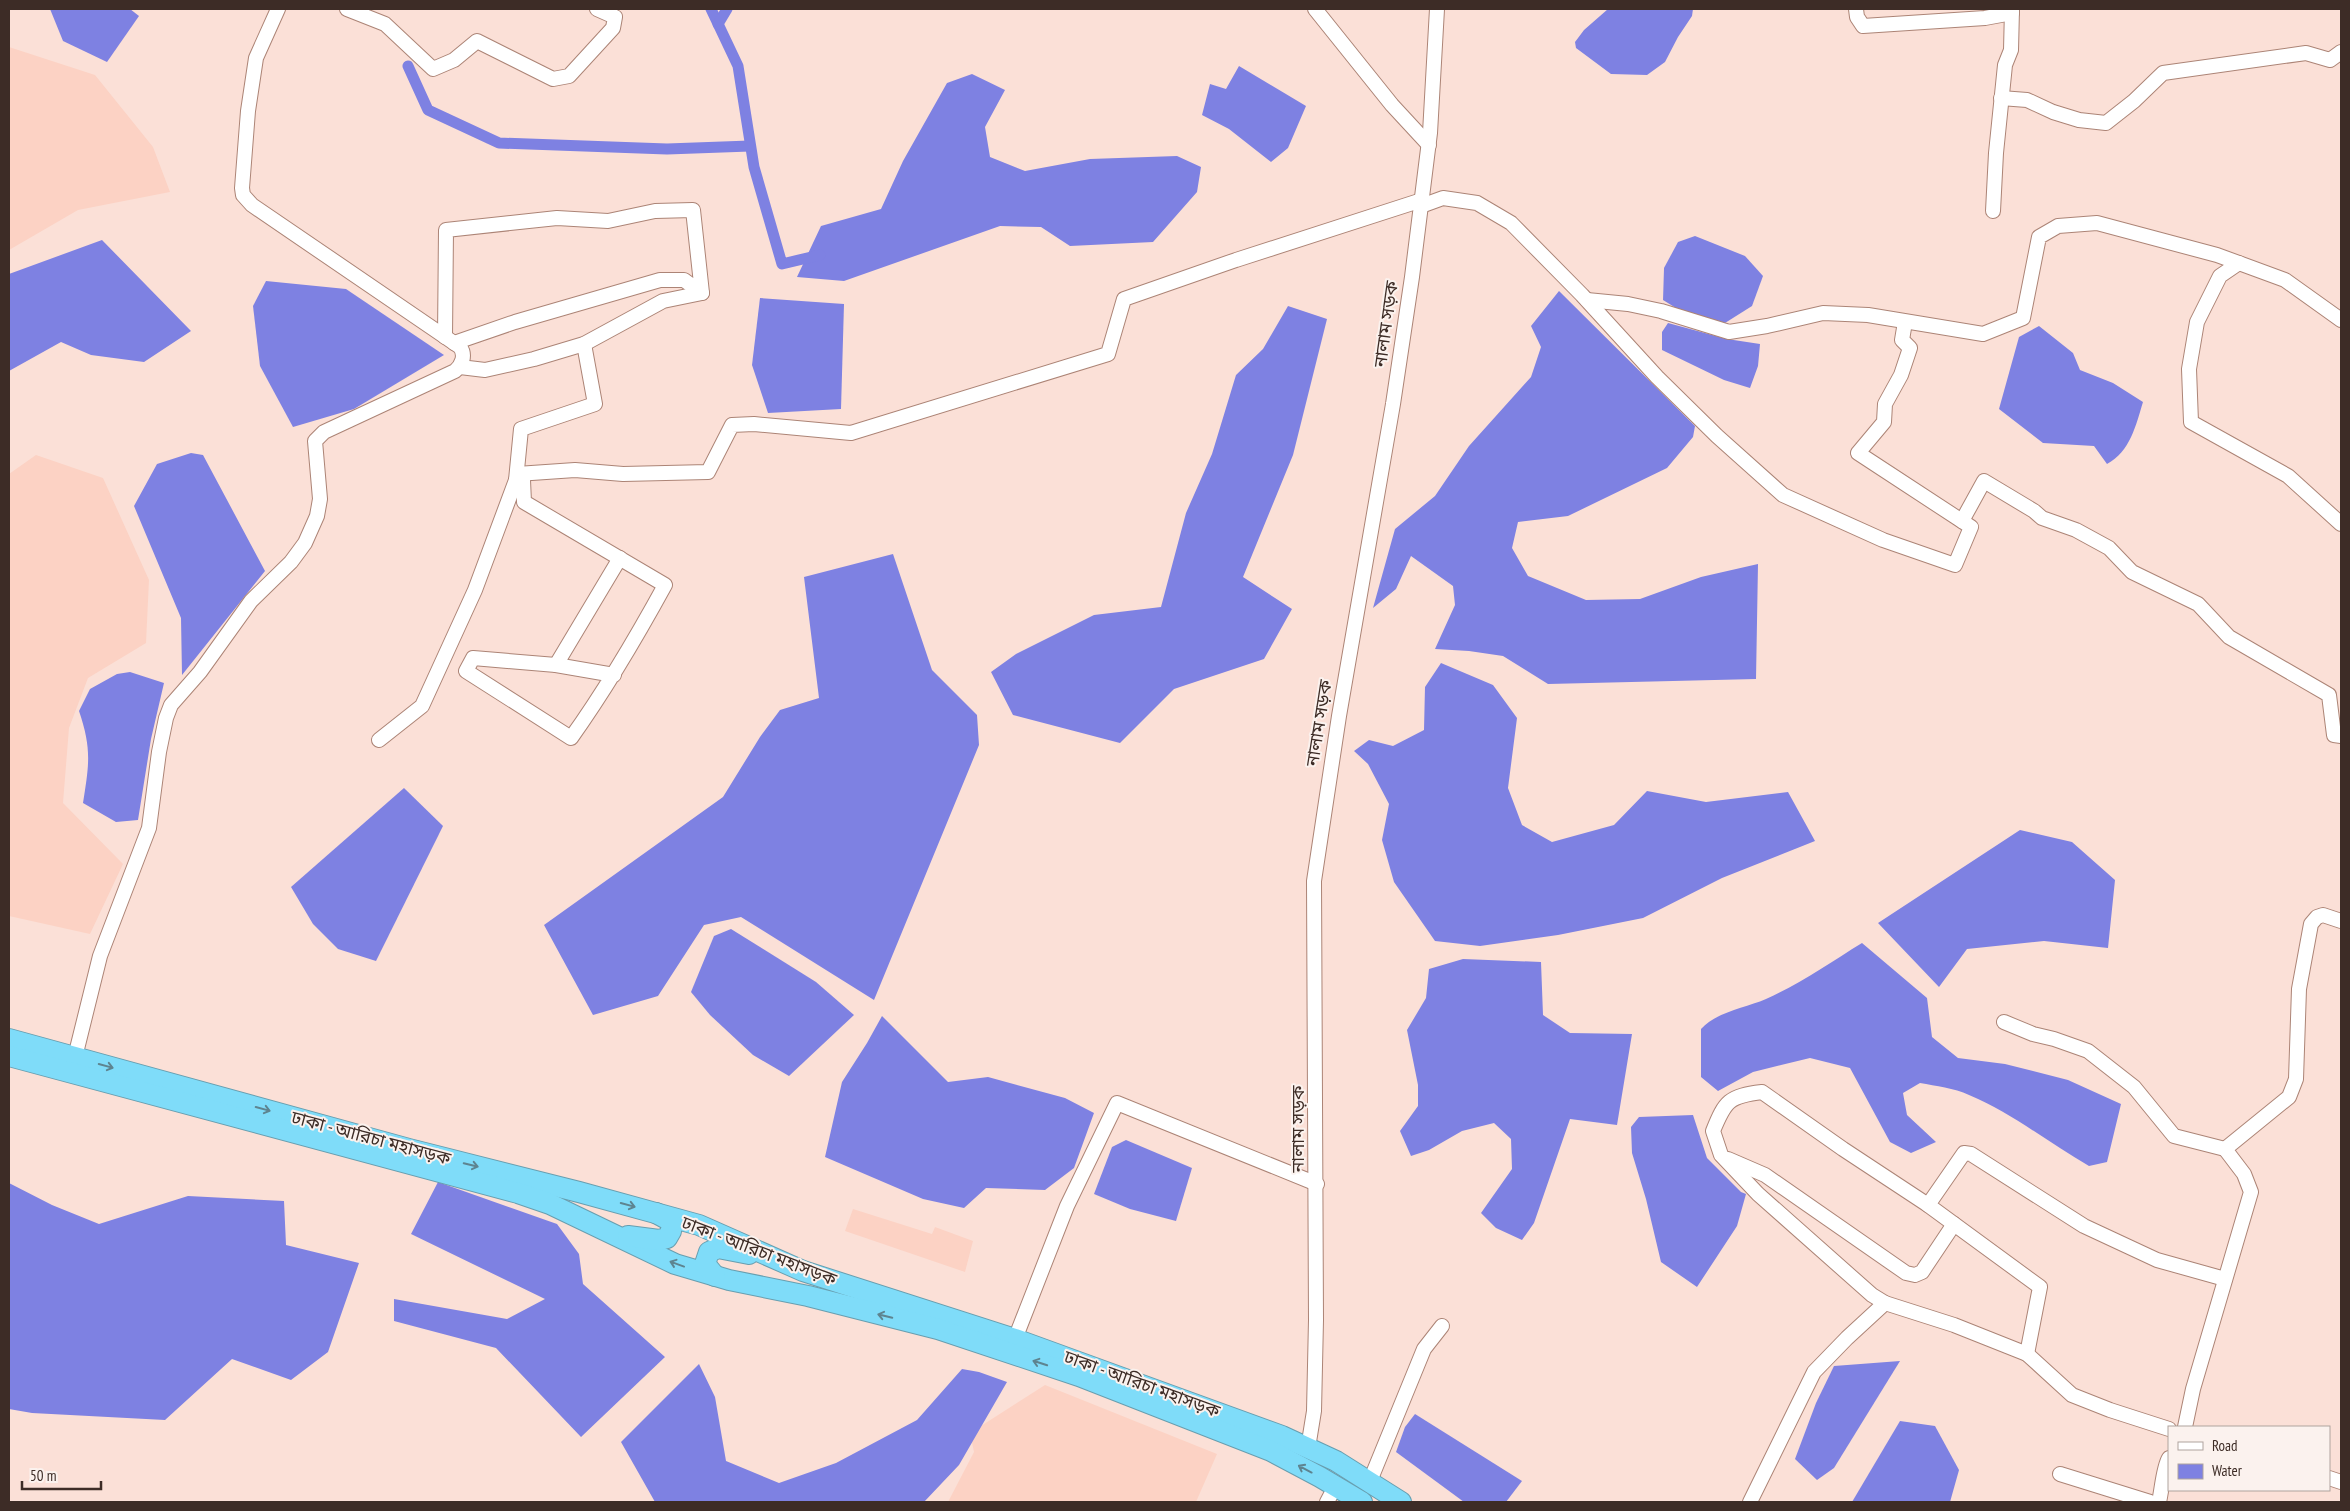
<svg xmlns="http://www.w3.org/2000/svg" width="2350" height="1511" font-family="'PT Sans Narrow','Noto Sans Bengali',sans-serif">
<rect width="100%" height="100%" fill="#fbe0d7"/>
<g fill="#fcd2c4">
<polygon points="9,47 95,75 153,147 170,192 78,210 9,250"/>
<polygon points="36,455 103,478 149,580 146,643 88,678 69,728 63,803 123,864 90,934 9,916 9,474"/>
<polygon points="853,1209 932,1234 935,1227 973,1241 965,1272 845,1231"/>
<polygon points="1045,1385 1217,1454 1196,1502 948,1502 974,1452 970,1433"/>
</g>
<g fill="#7e81e2">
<polygon points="50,9 130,9 139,16 107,62 63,41"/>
<polygon points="1608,9 1693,9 1692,16 1678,37 1665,62 1647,75 1611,74 1576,48 1575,42 1584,30"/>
<polygon points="1239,66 1306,106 1288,148 1271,162 1229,129 1202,115 1210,84 1226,89"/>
<polygon points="972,74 1005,90 985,127 990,157 1025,171 1090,159 1177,156 1201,167 1197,192 1153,242 1070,246 1041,227 1000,226 844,281 797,277 821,226 881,209 903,161 947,83"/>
<polygon points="1695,236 1745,256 1763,276 1752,306 1725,323 1676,308 1663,300 1664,268 1678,242"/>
<polygon points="102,240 191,331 144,362 91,355 61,342 9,371 9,274"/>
<polygon points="266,281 346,289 444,355 354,409 293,427 260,366 253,306"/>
<polygon points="1559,291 1695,426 1693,437 1667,468 1568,516 1518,522 1512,548 1528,576 1586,600 1640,599 1701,577 1758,564 1756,679 1548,684 1503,656 1469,651 1435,649 1455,605 1453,586 1411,556 1396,589 1373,608 1395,529 1435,496 1469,446 1531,377 1541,347 1531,326"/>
<polygon points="760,298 844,304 841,409 768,413 752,365"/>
<polygon points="1288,306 1327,319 1293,455 1243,577 1292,609 1264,659 1174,689 1120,743 1013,715 991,672 1016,654 1094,615 1161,607 1186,513 1212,454 1236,375 1263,349"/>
<polygon points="1668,323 1727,339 1760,344 1758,366 1750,388 1724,380 1662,350 1662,332"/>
<path d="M2039 326 2073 353 2080 370 2113 383 2143 402C2136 425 2130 452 2107 464L2094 446 2043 443 1999 409 2019 337Z"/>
<polygon points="191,453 203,455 265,571 182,675 181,618 134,506 157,464"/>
<polygon points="893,554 932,670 977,715 979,745 874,1000 741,917 704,925 658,996 593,1015 544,925 723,797 760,737 780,710 819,698 804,577"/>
<polygon points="1441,663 1493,685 1517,718 1508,788 1522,825 1552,842 1614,825 1647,791 1706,802 1788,792 1815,841 1722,878 1643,918 1558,935 1480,946 1435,941 1394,882 1382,840 1389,804 1368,764 1354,751 1369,740 1393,746 1424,730 1425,687"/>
<path d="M130 672 164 683 151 739 138 820 116 822 83 803C89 765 92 749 79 711L90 689 117 674Z"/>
<polygon points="404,788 443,826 376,961 338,949 313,924 291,887"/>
<polygon points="2020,830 2072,842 2115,880 2108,948 2044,941 1967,949 1939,987 1878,923"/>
<polygon points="731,929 816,982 854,1015 789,1076 753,1055 710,1015 691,992 714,936"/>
<path d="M1862 943 1927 998 1932 1037 1958 1058 2005 1064 2068 1080 2121 1104 2107 1162 2089 1166C2049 1143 2012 1113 1969 1095 1954 1088 1936 1086 1920 1083L1903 1093 1907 1115 1936 1142 1911 1153 1890 1142 1850 1068 1810 1058 1753 1072 1718 1091 1701 1077V1029C1716 1012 1745 1008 1766 999 1800 984 1831 962 1862 943Z"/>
<polygon points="1463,959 1541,962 1543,1015 1570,1033 1632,1034 1617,1125 1570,1119 1534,1223 1522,1240 1496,1228 1481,1213 1512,1169 1511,1139 1494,1123 1462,1131 1429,1150 1411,1156 1400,1131 1418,1106 1418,1085 1407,1030 1426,998 1429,969"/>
<polygon points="882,1016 948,1082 988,1077 1065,1098 1094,1113 1074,1168 1045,1190 986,1188 964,1208 923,1199 825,1157 842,1082 867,1043"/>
<polygon points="1693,1115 1707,1158 1741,1192 1746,1194 1737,1226 1697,1287 1661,1262 1646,1199 1632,1153 1631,1127 1639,1117"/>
<polygon points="1126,1140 1192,1168 1176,1221 1130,1209 1094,1194 1112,1147"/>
<polygon points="438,1182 557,1224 579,1254 583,1284 665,1357 581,1437 496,1348 394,1321 394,1299 507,1319 545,1299 411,1234"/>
<polygon points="9,1183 52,1205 99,1224 188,1196 284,1201 286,1245 359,1263 328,1352 291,1380 232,1359 165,1420 32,1413 9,1409"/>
<polygon points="1900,1361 1834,1468 1817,1480 1795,1459 1816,1403 1834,1366"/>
<polygon points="699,1364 715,1397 726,1461 779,1483 836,1463 917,1420 962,1369 979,1372 1007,1382 959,1465 924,1502 655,1502 621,1442"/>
<polygon points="1415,1414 1522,1481 1506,1502 1464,1502 1396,1452 1405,1427"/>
<polygon points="1900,1421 1935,1426 1959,1470 1950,1502 1852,1502"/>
</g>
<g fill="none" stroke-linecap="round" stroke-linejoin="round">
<g stroke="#7e81e2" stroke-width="11">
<polyline points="711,9 738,66 754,167 782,264 820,255"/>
<polyline points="718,24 727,9"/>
<polyline points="408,66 428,110 499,143 667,149 750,146"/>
</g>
<g stroke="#ac8476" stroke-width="16">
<g id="minor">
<polyline points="347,9 385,24 433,69 454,60 477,41 553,79 569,76 613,28 615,17 597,9"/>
<polyline points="1315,9 1392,105 1429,145"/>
<polyline points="1856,9 1857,17 1863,26 1985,18 2012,13"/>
<polyline points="2001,98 2027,100 2053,112 2079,120 2106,123 2134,101 2163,73 2306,53 2330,60 2341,52"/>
<polyline points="1421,206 1443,198 1477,203 1511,223 1582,295 1657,377 1717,436 1783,495 1883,540 1955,565 1971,527 1858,453 1884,422 1885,404 1901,375 1910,348 1902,340 1905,322"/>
<polyline points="1993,211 1996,153 2005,65 2011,50 2012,9"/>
<polyline points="2239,263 2220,276 2197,322 2189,369 2191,422 2288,476 2341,524"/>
<polyline points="1587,300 1628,304 1661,311 1729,332 1767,326 1823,313 1868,315 1983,334 2023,318 2039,237 2058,226 2097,223 2217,255 2285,280 2341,320"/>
<polyline points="445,337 446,230 557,218 608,221 655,211 693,210 702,293 684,280 660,280 515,322 454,343"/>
<path d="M584 344 595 404 521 429 516 480H523L524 502 665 585C636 638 606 689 571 738L466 671 473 658 556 665 614 675"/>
<polyline points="460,367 485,370 534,359 584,344 663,301 702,293"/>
<polyline points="517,474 575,470 623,474 708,472 732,425 754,424 851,433 1108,354 1124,299 1236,260 1422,200"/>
<polyline points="1962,521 1984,481 2034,511 2042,518 2076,530 2109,548 2132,572 2198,604 2229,637 2329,695 2334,735 2341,736"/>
<polyline points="556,665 620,558"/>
<polyline points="379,740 422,706 475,590 516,480"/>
<polyline points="2004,1022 2033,1034 2054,1039 2088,1051 2134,1087 2174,1136 2225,1149"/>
<path d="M75 1057 100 956 149 828 159 752 166 718 171 705 200 672 251 601 291 562 305 543 317 516 320 499 315 441 324 432 455 371C462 365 466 355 460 347L252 205 243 195 242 188 248 111 256 58 278 9"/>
<polyline points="1728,1159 1765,1175 1906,1273 1915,1275 1922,1272 1954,1224"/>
<path d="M1885 1303 1872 1295 1758 1194 1721 1155 1713 1131C1725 1101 1729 1096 1762 1092L1843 1149 1928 1205"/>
<polyline points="1015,1339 1067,1206 1117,1103 1317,1184"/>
<polyline points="2027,1354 2072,1395 2110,1410 2169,1429"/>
<polyline points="2185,1427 2193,1389 2251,1192 2244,1174 2225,1149 2289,1097 2296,1079 2299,989 2311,924 2317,917 2323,915 2341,921"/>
<polyline points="1308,1448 1314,1411 1316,1320 1314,881 1339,716 1393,404 1412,277 1430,133 1437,9"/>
<polyline points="2060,1474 2150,1502"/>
<polyline points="2329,1478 2341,1482"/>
<polyline points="1370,1481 1424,1349 1442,1326"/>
<polyline points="1327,1502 1336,1485"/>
<polyline points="1750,1502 1814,1372 1847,1338 1885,1303 1954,1325 2027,1354 2040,1287 1928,1205 1964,1153 1971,1154 2084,1226 2157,1260 2225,1279"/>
<path d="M2159 1502C2162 1490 2163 1468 2169 1458"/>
</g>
</g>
<g stroke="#689eaf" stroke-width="22">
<g id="highway">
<polyline points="9,1039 409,1149 579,1192 699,1225 803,1271 1015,1339 1282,1436 1336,1461 1401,1502"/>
<polyline points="9,1056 518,1193 550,1204 675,1264 729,1280 808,1296 938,1329 1079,1376 1271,1451 1320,1477 1362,1502"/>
<polyline points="628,1236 659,1240 667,1238 671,1231 672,1224 667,1219 656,1213"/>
<polyline points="715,1276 705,1264 709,1252 718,1248 749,1254"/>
</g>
</g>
<use href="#minor" stroke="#fff" stroke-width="14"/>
<use href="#highway" stroke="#7fdcf9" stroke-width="20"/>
</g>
<defs><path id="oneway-shaft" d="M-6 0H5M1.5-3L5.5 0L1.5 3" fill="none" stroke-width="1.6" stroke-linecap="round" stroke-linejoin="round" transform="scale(1.25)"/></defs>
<g stroke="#5e8490">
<use href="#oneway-shaft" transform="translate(106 1066) rotate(15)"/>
<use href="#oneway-shaft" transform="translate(263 1109) rotate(15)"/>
<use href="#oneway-shaft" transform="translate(471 1165) rotate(14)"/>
<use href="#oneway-shaft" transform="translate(628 1205) rotate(15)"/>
<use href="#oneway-shaft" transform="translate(677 1264) rotate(-160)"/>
<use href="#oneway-shaft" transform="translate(885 1316) rotate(-166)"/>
<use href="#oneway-shaft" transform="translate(1040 1363) rotate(-162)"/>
<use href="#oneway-shaft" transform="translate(1305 1469) rotate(-152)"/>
</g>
<g text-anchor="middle" stroke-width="4" stroke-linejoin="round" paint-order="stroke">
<g font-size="18" fill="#3d2c26" stroke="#fbf2ee">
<text transform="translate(1386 324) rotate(-82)" y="6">নালাম সড়ক</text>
<text transform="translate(1319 723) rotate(-81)" y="6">নালাম সড়ক</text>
<text transform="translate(1298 1129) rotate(-90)" y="6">নালাম সড়ক</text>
<text transform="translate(371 1138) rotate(15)" y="6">ঢাকা - আরিচা মহাসড়ক</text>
<text transform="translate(759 1251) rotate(21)" y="6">ঢাকা - আরিচা মহাসড়ক</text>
<text transform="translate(1142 1384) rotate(20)" y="6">ঢাকা - আরিচা মহাসড়ক</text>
</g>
</g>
<rect width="2350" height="1511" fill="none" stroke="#3d2c26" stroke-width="20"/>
<rect x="2168" y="1426" width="162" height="65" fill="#fbf2ee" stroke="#afa39e"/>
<rect x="2178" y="1442" width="25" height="8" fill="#ffffff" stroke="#afa39e"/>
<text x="2212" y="1451" font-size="15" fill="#3d2c26">Road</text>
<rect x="2178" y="1464" width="25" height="15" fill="#7e81e2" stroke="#afa39e"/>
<text x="2212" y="1476" font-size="15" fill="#3d2c26">Water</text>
<path d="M22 1481v8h79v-8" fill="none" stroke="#3d2c26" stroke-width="2.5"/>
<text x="30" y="1481" font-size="15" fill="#3d2c26" stroke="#fbf2ee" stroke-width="4" paint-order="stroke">50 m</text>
</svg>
